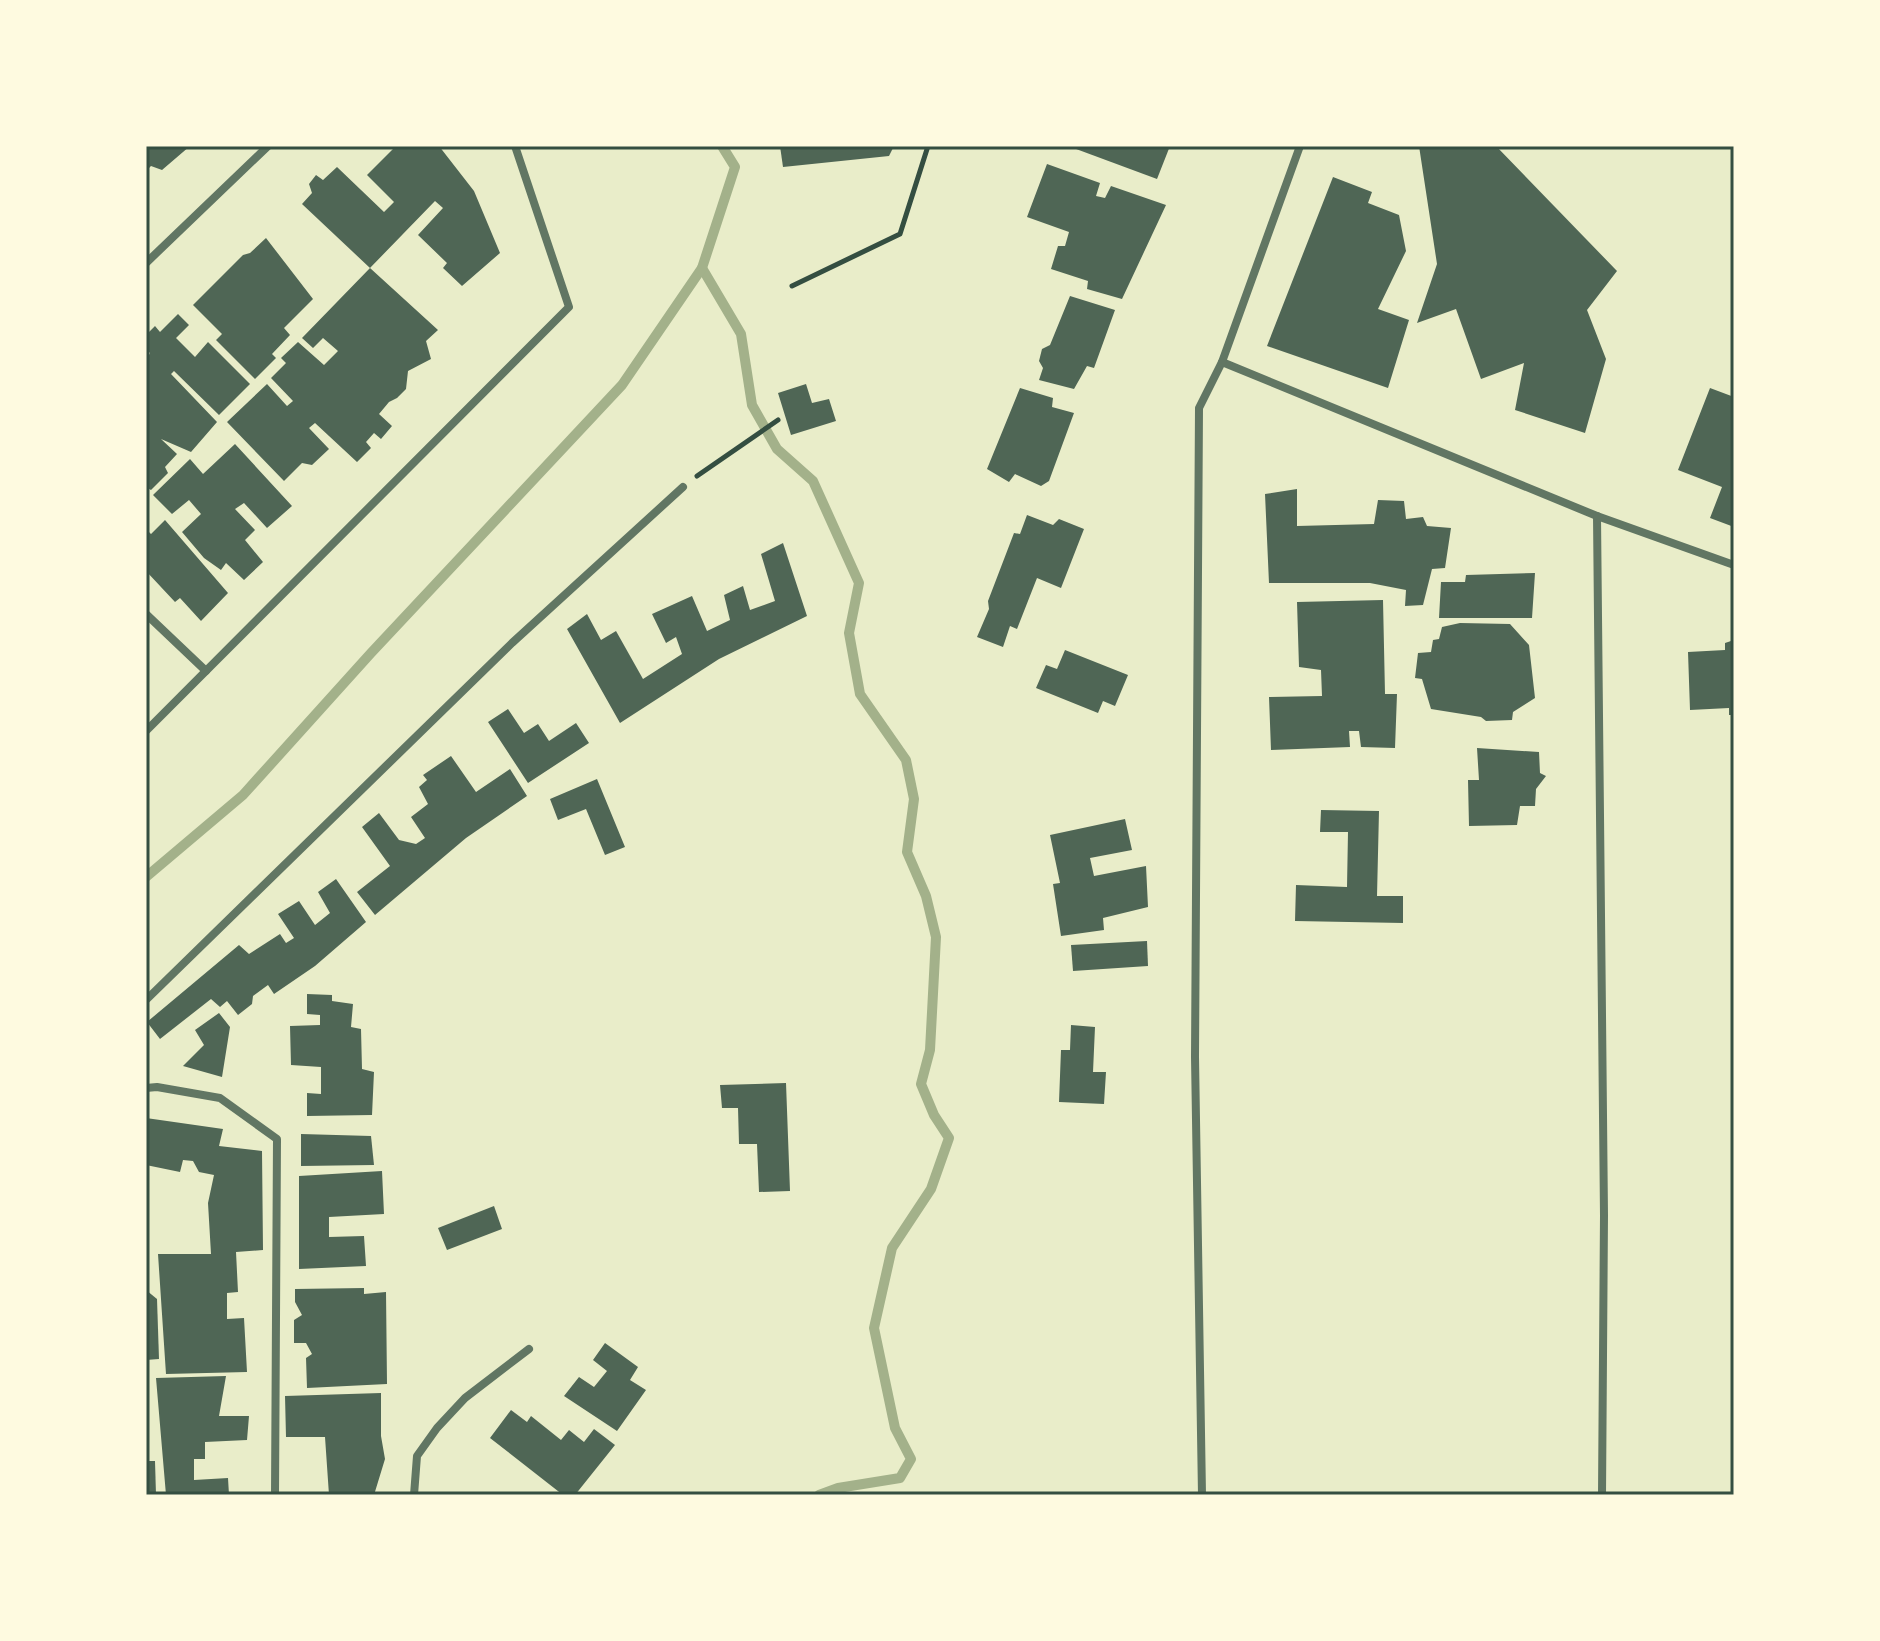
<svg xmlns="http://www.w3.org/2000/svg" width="1880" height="1641" font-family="'Source Serif 4',serif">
<rect width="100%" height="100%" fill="#e9edc9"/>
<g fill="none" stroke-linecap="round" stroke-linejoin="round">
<g stroke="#a3b18a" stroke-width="10">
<polyline points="702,268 741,334 752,405 777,449 813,481 859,583 849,633 860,694 906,760 914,799 907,852 926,896 936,937 930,1050 921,1084 934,1115 949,1138 931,1189 892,1248 874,1328 895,1428 911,1459 900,1478 838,1488 819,1495"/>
<polyline points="146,877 243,795 371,653 622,385 702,268 735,167 722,146"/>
</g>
</g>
<g fill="#4f6655">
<polygon points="146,146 190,146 162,170 151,166 146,171"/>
<polygon points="396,146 439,146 474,191 500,253 462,286 443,268 447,263 418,235 443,208 435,201 370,268 302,204 312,193 309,184 316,175 323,180 337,167 384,212 394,202 367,175"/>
<polygon points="780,146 894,146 889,156 783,167"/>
<polygon points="1068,146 1170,146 1157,179"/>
<polygon points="1419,146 1496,146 1617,271 1587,310 1606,359 1585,433 1515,410 1524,363 1481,379 1456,309 1417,323 1437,264"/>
<polygon points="1047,164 1100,183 1096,196 1105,198 1111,186 1166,205 1122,299 1087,289 1088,281 1051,269 1058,246 1065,246 1069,232 1027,217"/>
<polygon points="1333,177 1372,192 1368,203 1399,215 1406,251 1378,309 1409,320 1388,388 1267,346"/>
<polygon points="266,238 313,299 284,328 290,335 272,354 276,358 255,379 216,340 222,334 193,305 243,255 250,253"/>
<polygon points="370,268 438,330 426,341 431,359 408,371 406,389 397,398 389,402 379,414 392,426 381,439 374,433 366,442 371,448 357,462 315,423 309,428 329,449 312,465 302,463 284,481 227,422 267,384 287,406 293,401 271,378 286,363 281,358 298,342 324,365 338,351 323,338 313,348 302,338"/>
<polygon points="1070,296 1115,310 1094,368 1087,366 1074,389 1039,380 1043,368 1039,361 1042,349 1050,345"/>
<polygon points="178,314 189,325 176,338 195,357 208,342 250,384 219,415 174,371 171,374 217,422 191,452 161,439 177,454 165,467 168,473 151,490 146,487 146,361 150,353 146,349 146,335 155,326 160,332"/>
<polygon points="806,384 812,403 829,399 836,421 791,435 778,393"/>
<polygon points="1020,388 1053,398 1052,407 1074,413 1049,481 1041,486 1015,474 1009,482 987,469"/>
<polygon points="1710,388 1734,397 1734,527 1710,518 1722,487 1678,470"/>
<polygon points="235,444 292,506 267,528 244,503 235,509 255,530 245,540 263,562 244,580 226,563 221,570 204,558 182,532 201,514 189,500 172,514 153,495 190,459 203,474"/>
<polygon points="1297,489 1297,526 1374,524 1378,500 1404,501 1406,519 1423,517 1427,526 1451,528 1445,568 1432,569 1423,605 1405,606 1406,590 1370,583 1269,583 1265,494"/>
<polygon points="1027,515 1053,525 1059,519 1084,529 1061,588 1037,578 1017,629 1010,626 1003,647 977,637 989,609 988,601 1014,533 1020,534"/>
<polygon points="165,520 228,593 201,621 180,598 175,602 146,571 146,529 151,534"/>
<polygon points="783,543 807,616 719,659 620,723 567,629 587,614 601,640 616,631 643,679 682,654 676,637 666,643 652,614 692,596 707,631 730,620 724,595 743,586 750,610 775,601 761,554"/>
<polygon points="1535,573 1532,618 1439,618 1441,582 1465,582 1466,575"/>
<polygon points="1383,600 1385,694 1397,694 1395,748 1361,747 1359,731 1349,731 1350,747 1271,750 1269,697 1322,696 1321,670 1299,667 1297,602"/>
<polygon points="1460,623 1510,624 1529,645 1535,698 1513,712 1512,720 1486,721 1481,717 1431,709 1422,679 1415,678 1418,653 1431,652 1433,640 1439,639 1442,627"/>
<polygon points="1734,640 1734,715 1729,715 1729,708 1690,710 1688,652 1725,650 1725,643"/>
<polygon points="1065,650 1128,675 1115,706 1103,701 1098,713 1036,688 1046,665 1057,669"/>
<polygon points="508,709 524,733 538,724 549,741 576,723 589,743 528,783 488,722"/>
<polygon points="1477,748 1539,752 1540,773 1546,776 1536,789 1535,806 1520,806 1517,825 1469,826 1468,780 1479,780"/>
<polygon points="451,756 476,792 510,769 527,796 466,838 375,915 357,892 390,866 362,827 379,813 399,840 416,844 425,838 411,817 428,804 419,787 427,780 423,775"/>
<polygon points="597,779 625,847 605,855 586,809 558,820 550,799"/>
<polygon points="1321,810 1379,811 1377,896 1403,896 1403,923 1295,921 1296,885 1347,887 1348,832 1320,832"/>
<polygon points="1125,819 1132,850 1090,858 1094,876 1146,866 1148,907 1103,918 1104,930 1061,936 1053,884 1060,883 1050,835"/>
<polygon points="336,879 366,922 315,966 274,994 268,985 253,996 252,1004 238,1015 227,1001 220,1007 211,999 160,1039 147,1022 239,945 249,954 280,934 286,943 294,938 278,914 299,901 315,925 330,913 318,892"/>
<polygon points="1147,941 1148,966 1073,971 1071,945"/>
<polygon points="307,994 332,995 332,1001 353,1004 351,1027 361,1029 362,1069 374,1072 372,1115 307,1116 307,1093 321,1094 321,1067 291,1065 290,1026 320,1025 320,1015 307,1014"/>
<polygon points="219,1013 230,1027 222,1077 183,1066 204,1045 195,1030"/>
<polygon points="1071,1025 1095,1027 1093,1072 1106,1072 1104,1104 1059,1102 1061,1050 1070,1050"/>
<polygon points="786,1083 790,1191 759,1192 757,1144 739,1144 738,1108 722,1108 720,1085"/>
<polygon points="146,1118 223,1129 219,1146 262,1151 263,1250 236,1252 238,1292 227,1293 227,1319 244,1318 247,1372 166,1374 158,1254 211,1254 208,1203 214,1175 199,1172 193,1161 183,1160 180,1172 146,1165"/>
<polygon points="301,1134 371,1136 374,1165 301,1166"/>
<polygon points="382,1171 384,1214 329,1217 329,1237 364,1236 366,1266 299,1269 299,1176"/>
<polygon points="494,1206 502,1229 447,1250 438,1228"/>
<polygon points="364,1288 364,1294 386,1292 387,1384 307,1388 306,1358 312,1354 306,1343 294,1343 294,1320 302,1315 295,1302 295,1289"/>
<polygon points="146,1290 157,1299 159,1359 146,1360"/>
<polygon points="605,1343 638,1367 630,1380 646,1390 617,1431 564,1396 579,1377 594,1387 607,1371 593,1360"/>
<polygon points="226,1376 219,1416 249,1416 247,1440 205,1442 205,1459 194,1459 194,1480 228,1478 229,1495 166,1495 156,1378"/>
<polygon points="381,1393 381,1436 385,1459 374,1495 329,1495 325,1437 286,1437 285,1396"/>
<polygon points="511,1410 527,1422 531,1416 561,1440 569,1430 584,1442 594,1429 615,1445 575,1495 563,1495 490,1438"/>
<polygon points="146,1461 155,1461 156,1495 146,1495"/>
</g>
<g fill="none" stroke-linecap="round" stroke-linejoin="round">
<g stroke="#344e41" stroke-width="5">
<polyline points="792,286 900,234 928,146"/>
<polyline points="697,476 778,420"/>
</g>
<g stroke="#617663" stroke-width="8">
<polyline points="146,263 268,146"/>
<polyline points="1222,362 1597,516 1734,565"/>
<polyline points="1597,516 1604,1215 1602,1495"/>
<polyline points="146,614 206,671"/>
<polyline points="146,731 569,307 515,146"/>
<polyline points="146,1000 512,643 683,487"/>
<polyline points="146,1088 157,1087 220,1098 277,1139 275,1495"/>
<polyline points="414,1495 417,1456 437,1428 465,1398 529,1349"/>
<polyline points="1202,1495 1195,1057 1199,408 1222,362 1300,146"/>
</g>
</g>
<rect width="1880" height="1641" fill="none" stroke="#fefae0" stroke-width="296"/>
<rect x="148" y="148" width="1584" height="1345" fill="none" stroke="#344e41" stroke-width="3"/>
</svg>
